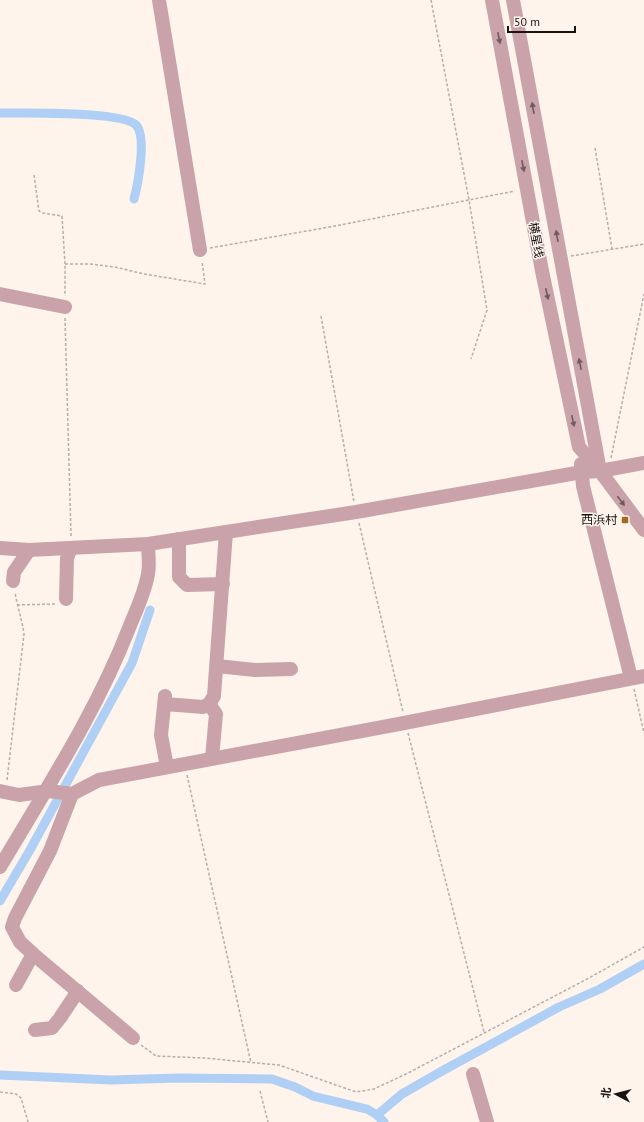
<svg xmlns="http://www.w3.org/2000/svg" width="644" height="1122" font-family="'PT Sans','Noto Sans SC',sans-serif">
<rect width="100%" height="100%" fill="#fef4ec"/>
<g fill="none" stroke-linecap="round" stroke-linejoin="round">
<g stroke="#afcff4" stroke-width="9">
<path d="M0 113C22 113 123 111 136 125 147 136 138 184 134 199"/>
<polyline points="0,901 30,850 132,663 150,610"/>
<polyline points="0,1075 111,1080 179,1078 272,1079 295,1087 313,1096 367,1109 377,1115 384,1122"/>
<polyline points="377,1115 402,1094 442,1071 559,1007 600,989 644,964"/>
</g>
<g stroke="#b6aea7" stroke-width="1.5" stroke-dasharray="3 2" stroke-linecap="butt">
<polyline points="431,0 469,200 487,310 471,359"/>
<polyline points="595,148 612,249"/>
<polyline points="34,175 39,211 43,213 62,216 65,264 65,296"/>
<polyline points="210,248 335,226 515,191"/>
<polyline points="571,256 644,244"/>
<polyline points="65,264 90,264 115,267 144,274 205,284 202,261"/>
<polyline points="321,316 354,502"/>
<polyline points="65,318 71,536"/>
<polyline points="611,458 644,294"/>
<polyline points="359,523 403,712"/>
<polyline points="17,605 56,604"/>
<polyline points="634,689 644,733"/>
<polyline points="408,733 484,1032"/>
<polyline points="187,775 251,1063"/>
<path d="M7 780 24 634C22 619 17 606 15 592"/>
<polyline points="141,1045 156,1056 204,1058 279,1065 356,1092 374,1089 410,1072 589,978 644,947"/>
<polyline points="260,1091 268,1122"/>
<polyline points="0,1092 16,1094 21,1098 28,1122"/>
</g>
<g stroke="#caa3aa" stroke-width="14">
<polyline points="159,0 200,250"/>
<polyline points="492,0 542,271 579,447 600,471 644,530"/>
<polyline points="513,0 600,471"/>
<polyline points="0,294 65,307"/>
<polyline points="581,464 583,486 631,678"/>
<polyline points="179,539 179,577 187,585 223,584"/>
<polyline points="0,548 29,550 148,544 356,512 582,472 600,471 644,463"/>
<polyline points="13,581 14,572 29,550"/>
<polyline points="66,599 67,558 71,548"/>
<polyline points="217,666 255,670 291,669"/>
<polyline points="165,696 161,735 167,767"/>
<polyline points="165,704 203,707 209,704 214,696 226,532"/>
<polyline points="209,704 216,714 212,758"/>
<polyline points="0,791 19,795 49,791 72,794 99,780 399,724 644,676"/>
<polyline points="72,794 50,851 15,918 12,927 20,942 33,954 133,1038"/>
<path d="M0 867C46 789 96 713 129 628 136 611 145 592 148 574 150 565 148 553 148 544"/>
<polyline points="16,985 33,954"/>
<polyline points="35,1030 52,1028 60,1018 78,991"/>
<polyline points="473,1074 487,1122"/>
</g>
</g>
<defs><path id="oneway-solid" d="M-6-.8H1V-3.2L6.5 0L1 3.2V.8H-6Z"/></defs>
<g fill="#705b5e">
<use href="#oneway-solid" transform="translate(499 38) rotate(79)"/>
<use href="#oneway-solid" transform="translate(533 108) rotate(-100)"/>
<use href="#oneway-solid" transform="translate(523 166) rotate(79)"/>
<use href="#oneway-solid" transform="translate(557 236) rotate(-100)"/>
<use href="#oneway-solid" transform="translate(547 294) rotate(78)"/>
<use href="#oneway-solid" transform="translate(580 364) rotate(-101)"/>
<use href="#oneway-solid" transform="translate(573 421) rotate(78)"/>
<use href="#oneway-solid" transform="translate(621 501) rotate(53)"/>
</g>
<rect fill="#9f6d22" stroke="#fef4ec" stroke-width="1.5" x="621" y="516" width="8" height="8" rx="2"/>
<g text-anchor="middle" stroke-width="3" stroke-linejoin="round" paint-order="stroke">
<g font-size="12" fill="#171311" stroke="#fef4ec">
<text transform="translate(536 240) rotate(79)" y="4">横星线</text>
</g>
<g font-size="12" fill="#171311" stroke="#fef4ec" text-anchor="end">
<text x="617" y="524">西浜村</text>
</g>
</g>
<g transform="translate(616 1094) rotate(277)" stroke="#fef4ec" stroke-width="3" paint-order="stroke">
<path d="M0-3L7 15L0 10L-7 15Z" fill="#171311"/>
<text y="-6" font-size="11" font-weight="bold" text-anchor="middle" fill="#171311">北</text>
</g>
<path d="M508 26v6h67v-6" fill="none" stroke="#171311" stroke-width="2"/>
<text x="514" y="26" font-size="12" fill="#171311" stroke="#fef4ec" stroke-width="3" paint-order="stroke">50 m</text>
</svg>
